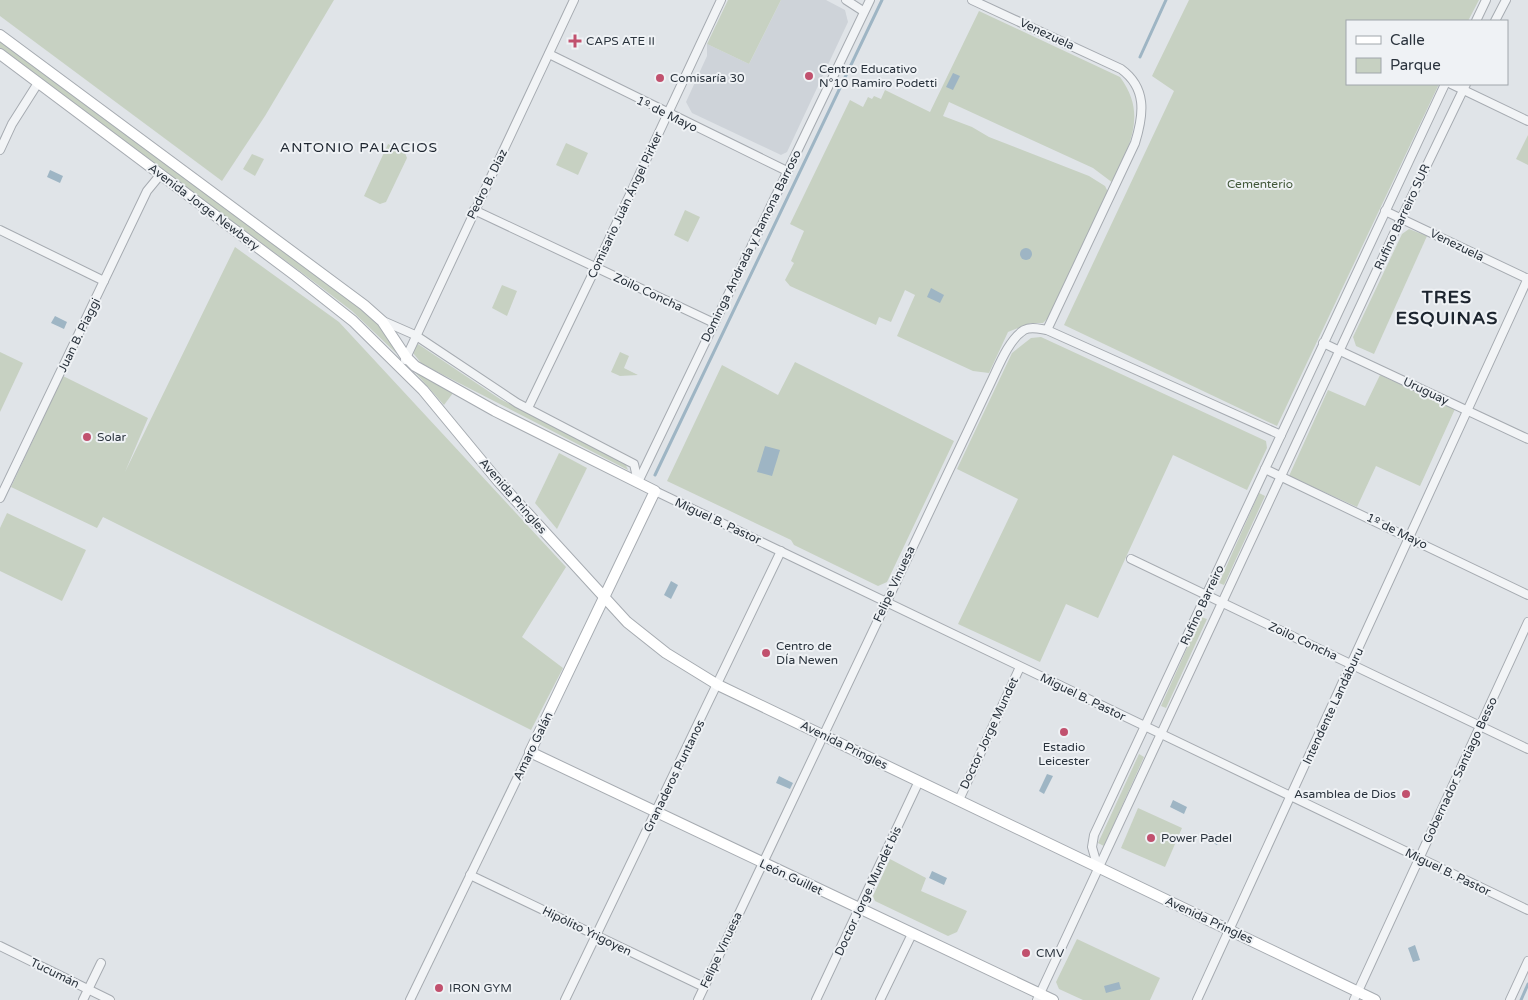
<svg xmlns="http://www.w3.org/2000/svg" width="1528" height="1000" font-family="'Varela Round',sans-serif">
<rect width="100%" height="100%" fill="#e0e4e8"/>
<polygon fill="#ced3d9" points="781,0 826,0 845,10 848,22 787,152 781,155 692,113 686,102 707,56 707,44 749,64"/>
<g fill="#c7d1c2">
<polygon points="0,0 334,0 265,116 222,181 0,16"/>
<polygon points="728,0 781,0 749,64 707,44"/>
<polygon points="1189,0 1479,0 1468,21 1347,21 1347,84 1439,84 1277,426 1064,325 1174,91 1152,76"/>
<path d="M979 11 1120 77C1148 115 1129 145 1113 183L1093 168 949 102 943 116 972 127 989 137 1089 176 1105 186 1108 192 1055 311 1043 323H1031L1008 332 989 373 973 371 897 336 915 295 905 290 891 322 879 317 876 325 790 286 785 280 794 263 791 261 804 231 790 224 850 100 863 107 868 97 872 99 874 96 881 99 885 90 930 112Z"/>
<polygon points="0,40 367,311 378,322 397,354 352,311 309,278 0,50"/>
<polygon points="1528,135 1528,165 1516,159"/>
<polygon points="566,143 588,153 578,175 556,165"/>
<polygon points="388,144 405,153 407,158 386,202 380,204 364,196"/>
<polygon points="252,154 264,159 255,176 243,169"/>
<polygon points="685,210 700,217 688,242 674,235"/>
<polygon points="1409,229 1427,236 1374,354 1356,346 1353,337 1402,234"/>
<polygon points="235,247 339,322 566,567 522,637 563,668 531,730 103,517 97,528 11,487 63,376 148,418 125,472"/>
<polygon points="502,285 517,291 507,316 492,308"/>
<polygon points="1041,337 1266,441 1267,448 1247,490 1173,455 1098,618 1066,604 1040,662 958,624 1018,499 957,469 1012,353 1031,338"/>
<polygon points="418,344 500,399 625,463 628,470 422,364 413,353 416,345"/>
<polygon points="0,352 23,363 0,412"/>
<polygon points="620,352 629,356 624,368 638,375 620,376 611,372"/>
<polygon points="795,362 954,441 887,582 878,586 794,545 791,540 667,481 722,365 778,395"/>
<polygon points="414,371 453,393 444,405"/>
<polygon points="1380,375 1455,409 1420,486 1376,466 1357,507 1289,476 1328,390 1365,406"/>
<polygon points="559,453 587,468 557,529 535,503"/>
<polygon points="1259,493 1265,496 1224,585 1219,583"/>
<polygon points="7,513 86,550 62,601 0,571 0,528"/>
<polygon points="1201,617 1207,619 1166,708 1161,706"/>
<polygon points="1139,754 1144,757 1104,846 1098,843"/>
<polygon points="1138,808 1182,828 1165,867 1121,848"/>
<polygon points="890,859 926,878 921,891 967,911 957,932 948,936 875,901 873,896"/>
<polygon points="1077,939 1160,978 1150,1000 1083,1000 1059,989 1056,982"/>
</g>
<g fill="#9eb5c4">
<polygon points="953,73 960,76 953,90 946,87"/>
<polygon points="50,170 63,176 60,183 47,177"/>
<circle cx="1026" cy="254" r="6"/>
<polygon points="931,288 944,295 940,303 927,297"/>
<polygon points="55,316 67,322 64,329 51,323"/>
<polygon points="765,446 780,450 772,476 757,472"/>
<polygon points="671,581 678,585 671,599 664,595"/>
<polygon points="1047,774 1053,776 1044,794 1039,791"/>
<polygon points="779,776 793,783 790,789 776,783"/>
<polygon points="1173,800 1187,807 1184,814 1170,807"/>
<polygon points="1206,832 1220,839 1217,845 1203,838"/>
<polygon points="932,871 947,878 944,885 929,878"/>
<polygon points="1415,945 1420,960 1413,962 1408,948"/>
<polygon points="1119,982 1121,989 1106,993 1104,986"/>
</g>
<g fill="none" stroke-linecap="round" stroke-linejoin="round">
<g stroke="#9eb5c4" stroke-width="3">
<polyline points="1140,57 1166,0"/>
<polyline points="655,475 882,0"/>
<polyline points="1521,1000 1528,984"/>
</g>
<g stroke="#a6abb1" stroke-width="10">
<g id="street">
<polyline points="846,0 863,11"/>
<path d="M972 0 1121 69C1147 88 1144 114 1135 143L1047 330"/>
<polyline points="1476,21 1486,0"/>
<polyline points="1495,21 1506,0"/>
<polyline points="549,54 787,171"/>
<polyline points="1451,84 1528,121"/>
<polyline points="0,150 12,124 38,83"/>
<polyline points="474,210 714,323"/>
<polyline points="1385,211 1528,279"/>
<polyline points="0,230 104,281"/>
<polyline points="383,321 415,335 517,403 634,464 638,482"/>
<polyline points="1323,343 1528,439"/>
<polyline points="405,360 574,0"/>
<polyline points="528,408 596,267 721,0"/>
<polyline points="1265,469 1528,595"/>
<polyline points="638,482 870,0"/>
<polyline points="655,491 1528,910"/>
<polyline points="0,498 147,191 161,174"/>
<polyline points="1131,559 1528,749"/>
<polyline points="959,800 1020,667"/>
<polyline points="1098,868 1092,847 1094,835 1445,84"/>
<polyline points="470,875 704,987"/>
<polyline points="0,946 110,1000"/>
<polyline points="83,1000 101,963"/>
<polyline points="410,1000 530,752"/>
<polyline points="565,1000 781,551"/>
<path d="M698 1000 990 384C998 368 1008 340 1024 330 1031 326 1040 329 1047 330L1281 435"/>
<polyline points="816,1000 919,781"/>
<polyline points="880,1000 912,934"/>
<polyline points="1037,1000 1397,227 1466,84"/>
<polyline points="1197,1000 1528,278"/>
<polyline points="1354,1000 1528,622"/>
<polyline points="1510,1000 1528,961"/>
</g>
</g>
<g stroke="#a6abb1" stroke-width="12">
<g id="secondary">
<polyline points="0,35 364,305 382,321 406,357 415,366 495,411 655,491 530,752 1053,1000"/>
<polyline points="0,54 296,276 353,321 423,390 499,482 627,622 666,653 718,685 1375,1000"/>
</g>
</g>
<use href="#street" stroke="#f2f4f6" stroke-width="8"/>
<use href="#secondary" stroke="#fff" stroke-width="10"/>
</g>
<g fill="#c1516e" stroke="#eff2f5" stroke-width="2">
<path d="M572.5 33.5h5v5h5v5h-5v5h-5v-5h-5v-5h5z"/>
<circle cx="809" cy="76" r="5"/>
<circle cx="660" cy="78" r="5"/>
<circle cx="87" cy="437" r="5"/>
<circle cx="766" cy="653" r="5"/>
<circle cx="1064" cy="732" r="5"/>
<circle cx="1406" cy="794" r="5"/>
<circle cx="1151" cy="838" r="5"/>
<circle cx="1026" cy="953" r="5"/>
<circle cx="439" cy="988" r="5"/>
</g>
<g text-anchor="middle" stroke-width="4" stroke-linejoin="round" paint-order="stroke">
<g font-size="12" fill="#2a333d" stroke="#eff2f5">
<text transform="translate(1047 34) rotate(25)" y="4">Venezuela</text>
<text transform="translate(667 114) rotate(26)" y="4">1º de Mayo</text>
<text transform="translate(487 184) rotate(-64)" y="4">Pedro B. Díaz</text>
<text transform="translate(625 205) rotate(-65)" y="4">Comisario Juán Ángel Pirker</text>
<text transform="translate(204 207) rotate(37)" y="4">Avenida Jorge Newbery</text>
<text transform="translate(1402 217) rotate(-65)" y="4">Rufino Barreiro SUR</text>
<text transform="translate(1457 245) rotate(26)" y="4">Venezuela</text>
<text transform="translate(751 246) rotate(-64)" y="4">Dominga Andrada y Ramona Barroso</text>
<text transform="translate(648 292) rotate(25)" y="4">Zoilo Concha</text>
<text transform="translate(79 335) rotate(-64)" y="4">Juan B. Piaggi</text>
<text transform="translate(1426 391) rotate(25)" y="4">Uruguay</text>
<text transform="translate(513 496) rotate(49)" y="4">Avenida Pringles</text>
<text transform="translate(718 521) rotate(25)" y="4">Miguel B. Pastor</text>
<text transform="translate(1397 531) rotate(26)" y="4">1º de Mayo</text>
<text transform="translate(894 584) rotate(-65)" y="4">Felipe Vinuesa</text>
<text transform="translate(1202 605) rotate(-65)" y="4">Rufino Barreiro</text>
<text transform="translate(1303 641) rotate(25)" y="4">Zoilo Concha</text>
<text transform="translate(1083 697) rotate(26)" y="4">Miguel B. Pastor</text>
<text transform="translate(1333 706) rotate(-65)" y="4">Intendente Landáburu</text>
<text transform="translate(989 733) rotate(-65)" y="4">Doctor Jorge Mundet</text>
<text transform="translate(844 745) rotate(26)" y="4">Avenida Pringles</text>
<text transform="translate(533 746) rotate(-64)" y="4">Amaro Galán</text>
<text transform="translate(1460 770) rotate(-65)" y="4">Gobernador Santiago Besso</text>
<text transform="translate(674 776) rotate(-64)" y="4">Granaderos Puntanos</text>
<text transform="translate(1448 872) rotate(26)" y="4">Miguel B. Pastor</text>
<text transform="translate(791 877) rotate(25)" y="4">León Guillet</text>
<text transform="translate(868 891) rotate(-65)" y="4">Doctor Jorge Mundet bis</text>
<text transform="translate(1209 920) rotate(25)" y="4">Avenida Pringles</text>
<text transform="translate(587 931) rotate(26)" y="4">Hipólito Yrigoyen</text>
<text transform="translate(721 950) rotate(-65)" y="4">Felipe Vinuesa</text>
<text transform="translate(55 973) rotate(26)" y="4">Tucumán</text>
</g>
<g font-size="12" fill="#2a333d" stroke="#eff2f5" text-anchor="start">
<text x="586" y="45">CAPS ATE II</text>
<text x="819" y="73">Centro Educativo<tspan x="819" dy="14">N°10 Ramiro Podetti</tspan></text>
<text x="670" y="82">Comisaría 30</text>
<text x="97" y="441">Solar</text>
<text x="776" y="650">Centro de<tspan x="776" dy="14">DÍa Newen</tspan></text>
<text x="1064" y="751" text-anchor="middle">Estadio<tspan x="1064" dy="14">Leicester</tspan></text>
<text x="1396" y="798" text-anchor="end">Asamblea de Dios</text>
<text x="1161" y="842">Power Padel</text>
<text x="1036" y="957">CMV</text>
<text x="449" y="992">IRON GYM</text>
</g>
<g font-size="12" fill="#425839" stroke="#eff2f5">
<text x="1260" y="188">Cementerio</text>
</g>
<g font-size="14" letter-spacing="1" fill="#1c242e" stroke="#eff2f5">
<text x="359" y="152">ANTONIO PALACIOS</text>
</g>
<g font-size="18" font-weight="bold" letter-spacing="1" fill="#1c242e" stroke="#eff2f5">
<text x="1447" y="303">TRES<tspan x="1447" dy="21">ESQUINAS</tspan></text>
</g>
</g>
<rect x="1346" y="20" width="162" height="65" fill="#eff2f5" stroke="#a0a6ab"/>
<rect x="1356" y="36" width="25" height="8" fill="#ffffff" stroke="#a0a6ab"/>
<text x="1390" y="45" font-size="15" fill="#2a333d">Calle</text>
<rect x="1356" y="58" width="25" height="15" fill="#c7d1c2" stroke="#a0a6ab"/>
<text x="1390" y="70" font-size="15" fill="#2a333d">Parque</text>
</svg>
